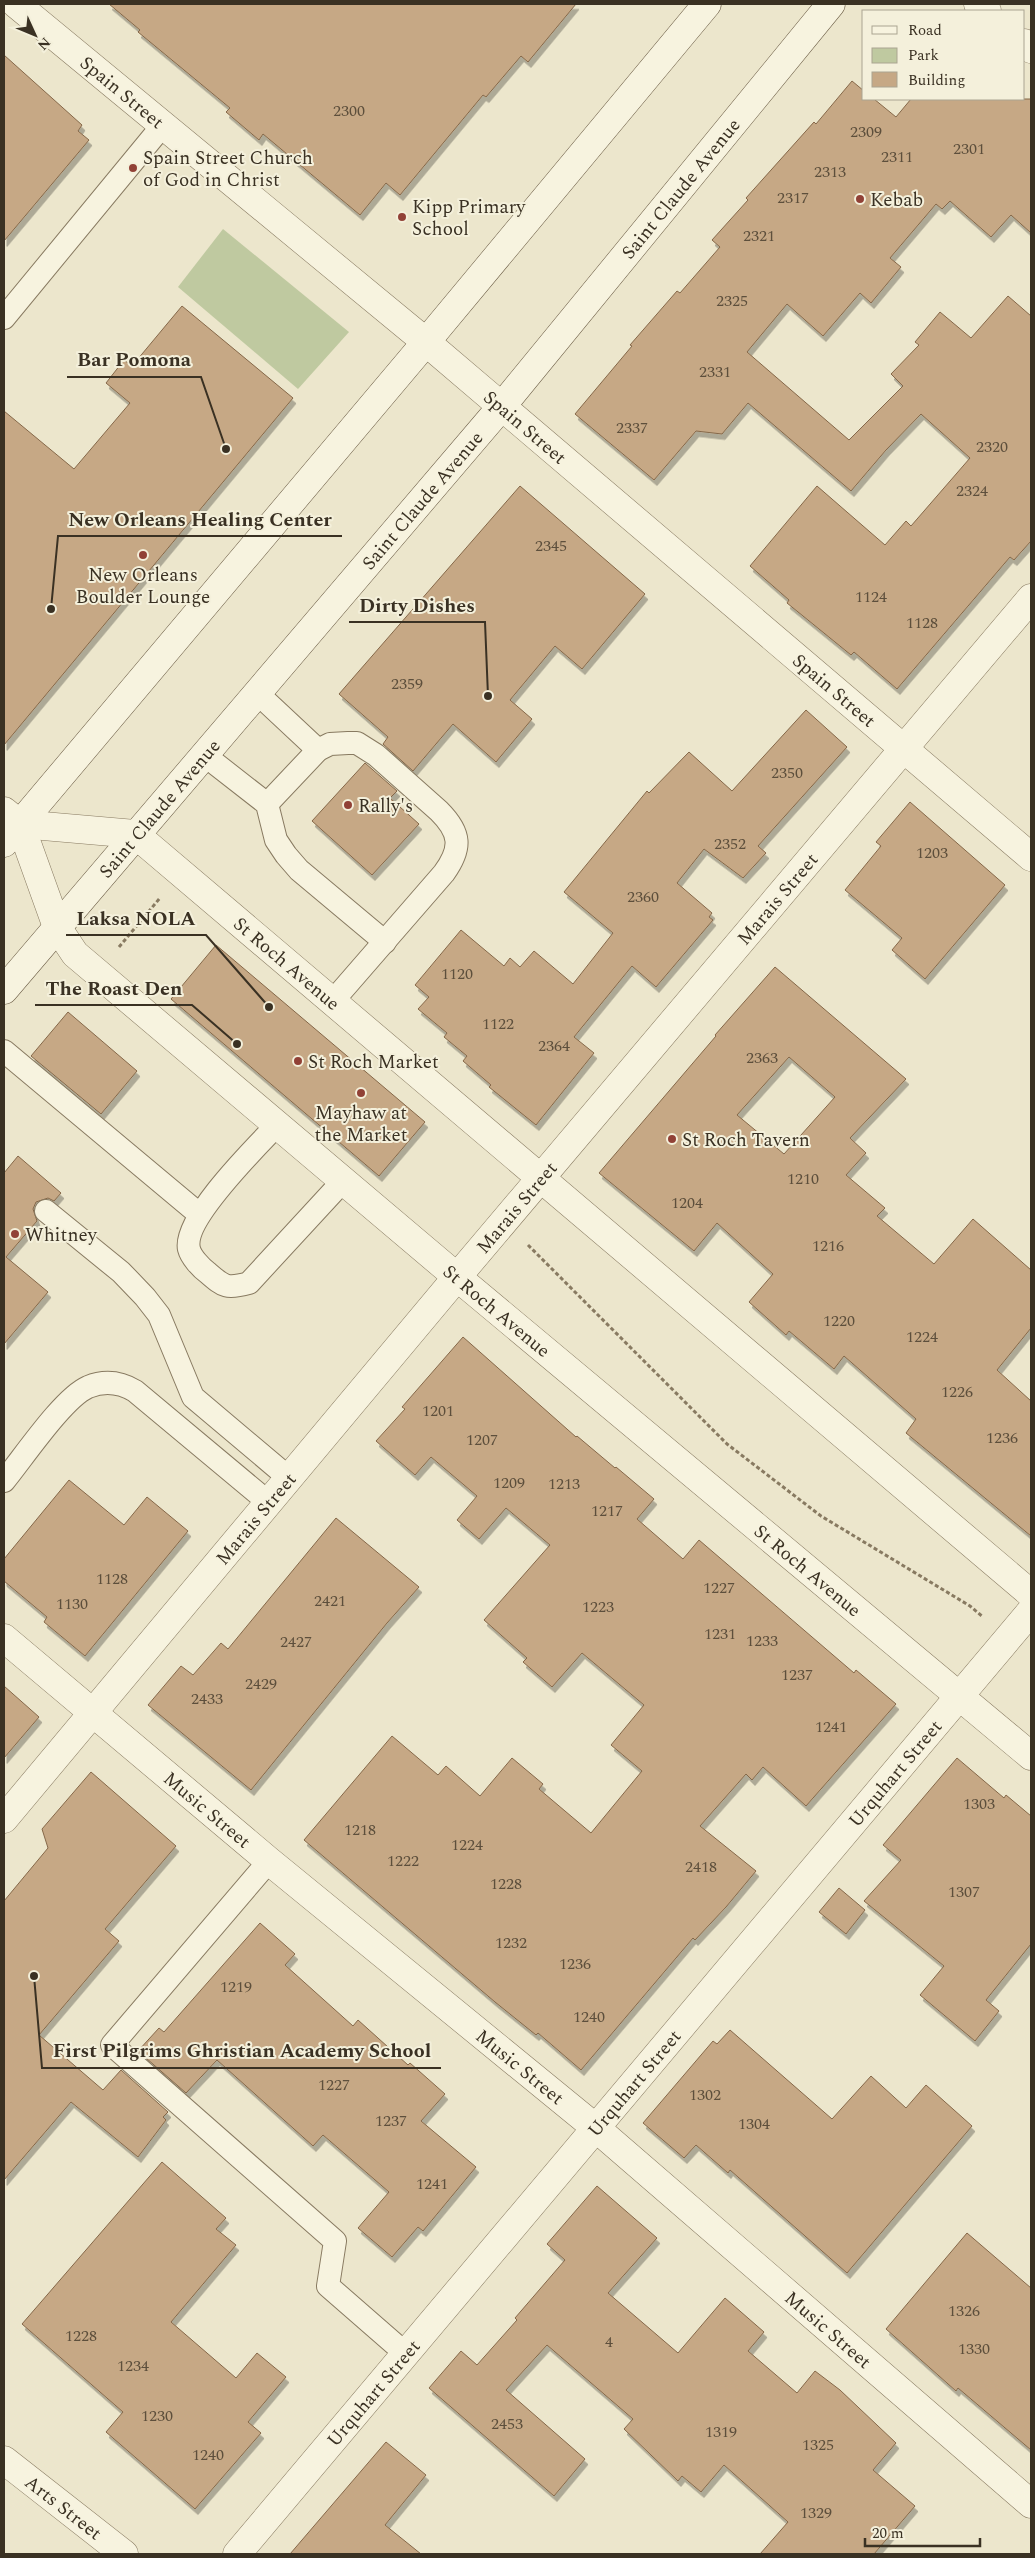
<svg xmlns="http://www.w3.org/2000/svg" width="1035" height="2558" font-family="Spectral,serif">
<defs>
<filter id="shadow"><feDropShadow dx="3" dy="5.5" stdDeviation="0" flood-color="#0004"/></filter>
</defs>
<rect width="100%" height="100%" fill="#ece6cc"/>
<polygon fill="#bfc9a0" points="223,229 349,332 298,389 178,287"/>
<g fill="#c6a885" stroke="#856849" fill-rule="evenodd" filter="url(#shadow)">
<polygon points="109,4 576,4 528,62 521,56 486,97 483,95 400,195 386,183 360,215 263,134 259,140 226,112 230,108 138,32 140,30"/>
<polygon points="4,55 82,125 78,131 89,140 4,241"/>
<polygon points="852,81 864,91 864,99 874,99 896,117 911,99 1031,99 1031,233 1011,215 991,237 950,201 942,209 936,204 890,258 901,267 871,303 860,293 823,336 787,304 747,352 849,440 903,386 891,374 919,345 915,342 940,312 971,338 1008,296 1031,316 1031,541 1014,560 1010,557 897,689 854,652 851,655 787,603 789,600 750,566 817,486 885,545 906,521 911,526 970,458 921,414 886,450 851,491 748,403 722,434 696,431 654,480 575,414 632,346 630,345 677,291 680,293 720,247 712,240 748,200 746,198 814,122 816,124"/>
<polygon points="182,306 293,398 4,745 4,411 74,469 130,403 106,383 124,360 132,366"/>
<polygon points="520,486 645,594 582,669 555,646 510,700 532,719 496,762 453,724 413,771 383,744 388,737 339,694"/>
<polygon points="806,710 847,747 758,846 766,853 743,878 704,849 677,883 712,913 709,917 713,920 656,987 632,966 574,1037 594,1053 536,1125 489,1087 491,1085 463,1061 467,1056 444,1037 447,1033 418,1009 429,997 415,985 461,930 504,966 510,958 520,967 534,951 573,984 613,933 564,892 647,791 649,793 689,752 732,791"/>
<polygon points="365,763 397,791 390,798 419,824 372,875 312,821"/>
<polygon points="910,802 1005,885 925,979 892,950 902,938 845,890 881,846 876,842"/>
<polygon points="216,945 425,1122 379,1176 171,999"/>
<path d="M775 967 906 1079 850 1138 866 1153 846 1175 885 1208 877 1216 934 1264 973 1219 1031 1270V1328L997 1370 1031 1401V1536L906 1433 916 1419 844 1356 834 1369 789 1331 786 1335 749 1302 773 1274 717 1223 694 1251 599 1173 716 1036 715 1035ZM789 1057 835 1097 784 1154 737 1115Z"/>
<polygon points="68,1012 137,1071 101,1114 31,1056"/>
<polygon points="18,1156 61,1193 54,1201 48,1198 36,1202 33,1209 37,1221 6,1257 48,1292 4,1344 4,1173"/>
<polygon points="463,1337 576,1437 577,1436 615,1468 616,1467 654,1499 637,1519 683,1559 699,1540 854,1673 856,1670 896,1704 806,1806 763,1767 752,1780 746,1774 700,1826 756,1871 726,1907 695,1940 693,1938 581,2070 538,2033 536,2035 495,2002 304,1840 392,1736 438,1775 446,1766 480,1796 512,1758 543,1784 539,1789 591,1833 642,1771 611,1745 644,1705 582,1653 552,1687 523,1662 527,1658 484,1620 550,1545 506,1508 479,1539 457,1520 477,1496 431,1457 415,1475 376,1441 405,1409 402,1407"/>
<polygon points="69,1480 124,1525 147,1497 188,1531 85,1656 44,1622 47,1617 4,1581 4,1559"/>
<polygon points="336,1518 419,1587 387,1623 251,1790 148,1705 181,1666 193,1675 221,1643 228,1649"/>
<polygon points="4,1686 39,1717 4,1758"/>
<polygon points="957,1758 1004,1798 1006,1795 1031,1816 1031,1944 986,2000 999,2011 975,2041 920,1995 944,1966 864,1901 901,1860 883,1845"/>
<polygon points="91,1772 176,1846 105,1929 119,1941 39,2035 103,2090 121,2070 168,2112 163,2117 166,2120 138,2157 71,2102 4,2180 4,1901 48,1848 42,1829"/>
<polygon points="839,1888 865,1910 846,1934 819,1912"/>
<polygon points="260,1923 295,1954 285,1965 353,2026 358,2020 408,2065 410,2063 445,2094 421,2121 476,2167 423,2231 418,2227 392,2257 358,2228 389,2192 323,2135 313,2146 217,2060 186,2093 138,2051 159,2028 164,2032"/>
<polygon points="730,2030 832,2119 871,2076 906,2108 926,2085 972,2126 847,2273 730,2170 728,2173 696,2145 684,2158 643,2123 713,2041 717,2044"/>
<polygon points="162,2162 226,2218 216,2229 236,2245 171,2322 236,2378 257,2353 286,2377 248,2422 261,2433 195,2509 106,2432 123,2412 22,2324"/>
<polygon points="597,2186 657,2238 608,2293 678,2353 725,2298 764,2332 748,2351 797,2393 815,2371 840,2390 896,2443 873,2470 915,2506 874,2554 760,2554 788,2522 724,2465 701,2492 682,2476 678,2481 624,2429 633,2419 547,2345 506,2390 585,2459 554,2496 429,2388 461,2351 477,2365 517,2320 515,2318 565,2260 547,2244"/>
<polygon points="967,2233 1031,2288 1031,2450 958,2388 956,2391 886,2329"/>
<polygon points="386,2442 426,2475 385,2525 421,2554 290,2554"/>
</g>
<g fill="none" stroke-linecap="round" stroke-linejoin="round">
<g stroke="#887a61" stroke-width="24">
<g id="service">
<polyline points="4,318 163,125"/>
<polyline points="256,692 318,750"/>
<polyline points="203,754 267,804 276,840 286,855 299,870 385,942"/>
<path d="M267 804 318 750 330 744 348 743H357L376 755 439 811C461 833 462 848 444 873L332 1002"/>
<polyline points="4,1051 199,1214"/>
<path d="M277 1125C257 1146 182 1220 189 1249 191 1257 201 1268 208 1273 224 1287 227 1289 249 1283L343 1181"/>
<polyline points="46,1211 121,1272 145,1297 159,1315 193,1397 289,1478"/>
<path d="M4 1481C23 1458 63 1398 88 1387 105 1380 120 1382 135 1391L268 1502"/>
<polyline points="269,1861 112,2045 335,2241 328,2286 406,2354"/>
</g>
</g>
<g stroke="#887a61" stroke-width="29">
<g id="minor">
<path id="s1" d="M16 4 426 342 1031 857"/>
<polyline points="978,4 987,11"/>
<polyline points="1024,43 1031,49"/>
<path id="s2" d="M4 811 20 824 57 927 75 954 457 1277 1031 1756"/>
<path id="s3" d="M20 824 135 834 1031 1594"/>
<path id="s4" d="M4 1638 269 1861 597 2129 1031 2504"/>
<path id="s5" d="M4 1819 457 1277 1031 598"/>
<path id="s6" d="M4 2460 124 2554"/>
<path id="s7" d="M237 2554 1031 1611"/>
</g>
</g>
<g stroke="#6a5b44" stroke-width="29">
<g id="secondary">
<polyline points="4,843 426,342 707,4"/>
<path id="s8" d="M4 990 502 406 831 4"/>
</g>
</g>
<g stroke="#887a61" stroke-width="3" stroke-dasharray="4 2.5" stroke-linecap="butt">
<polyline points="119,947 160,898"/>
<polyline points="528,1245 727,1444 821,1516 970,1606 983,1617"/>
</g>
<use href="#service" stroke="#f7f3df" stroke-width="22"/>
<use href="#minor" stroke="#f7f3df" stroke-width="28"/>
<use href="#secondary" stroke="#f7f3df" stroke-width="28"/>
</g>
<g fill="#914136" stroke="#f4f0db" stroke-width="2">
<circle cx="133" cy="168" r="5"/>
<circle cx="860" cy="199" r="5"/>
<circle cx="402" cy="217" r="5"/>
<circle cx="143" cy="555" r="5"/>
<circle cx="348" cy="805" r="5"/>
<circle cx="298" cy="1061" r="5"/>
<circle cx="361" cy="1093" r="5"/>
<circle cx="672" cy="1139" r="5"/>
<circle cx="15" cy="1234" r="5"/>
</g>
<g text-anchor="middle" stroke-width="4" stroke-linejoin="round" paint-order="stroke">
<g font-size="16" fill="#5d4f3c">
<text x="349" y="116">2300</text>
<text x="866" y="137">2309</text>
<text x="969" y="154">2301</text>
<text x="897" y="162">2311</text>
<text x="830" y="177">2313</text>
<text x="793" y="203">2317</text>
<text x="759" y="241">2321</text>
<text x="732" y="306">2325</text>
<text x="715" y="377">2331</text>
<text x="632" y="433">2337</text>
<text x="992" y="452">2320</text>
<text x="972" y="496">2324</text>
<text x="551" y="551">2345</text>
<text x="871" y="602">1124</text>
<text x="922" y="628">1128</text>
<text x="407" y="689">2359</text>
<text x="787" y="778">2350</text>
<text x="730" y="849">2352</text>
<text x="932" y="858">1203</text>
<text x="643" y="902">2360</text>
<text x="457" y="979">1120</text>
<text x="498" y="1029">1122</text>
<text x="554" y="1051">2364</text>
<text x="762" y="1063">2363</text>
<text x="803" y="1184">1210</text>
<text x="687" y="1208">1204</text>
<text x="828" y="1251">1216</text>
<text x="839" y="1326">1220</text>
<text x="922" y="1342">1224</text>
<text x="957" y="1397">1226</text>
<text x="438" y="1416">1201</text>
<text x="1002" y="1443">1236</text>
<text x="482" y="1445">1207</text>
<text x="509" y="1488">1209</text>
<text x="564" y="1489">1213</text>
<text x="607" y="1516">1217</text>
<text x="112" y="1584">1128</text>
<text x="719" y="1593">1227</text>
<text x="330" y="1606">2421</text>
<text x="72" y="1609">1130</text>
<text x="598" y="1612">1223</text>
<text x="720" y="1639">1231</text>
<text x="762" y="1646">1233</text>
<text x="296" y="1647">2427</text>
<text x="797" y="1680">1237</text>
<text x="261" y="1689">2429</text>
<text x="207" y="1704">2433</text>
<text x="831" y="1732">1241</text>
<text x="979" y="1809">1303</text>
<text x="360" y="1835">1218</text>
<text x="467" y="1850">1224</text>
<text x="403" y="1866">1222</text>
<text x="701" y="1872">2418</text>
<text x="506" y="1889">1228</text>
<text x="964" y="1897">1307</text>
<text x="511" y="1948">1232</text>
<text x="575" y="1969">1236</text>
<text x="236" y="1992">1219</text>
<text x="589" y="2022">1240</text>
<text x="334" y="2090">1227</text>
<text x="705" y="2100">1302</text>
<text x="391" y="2126">1237</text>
<text x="754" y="2129">1304</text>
<text x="432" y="2189">1241</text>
<text x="964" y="2316">1326</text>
<text x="81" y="2341">1228</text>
<text x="609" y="2347">4</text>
<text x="974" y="2354">1330</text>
<text x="133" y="2371">1234</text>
<text x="157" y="2421">1230</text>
<text x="507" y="2429">2453</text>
<text x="721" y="2437">1319</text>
<text x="818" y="2450">1325</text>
<text x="208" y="2460">1240</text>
<text x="816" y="2518">1329</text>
</g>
<g font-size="19" fill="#3a3123" stroke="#f4f0db">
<text dy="7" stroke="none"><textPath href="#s1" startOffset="138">Spain Street</textPath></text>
<text dy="7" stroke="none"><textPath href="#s8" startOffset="1049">Saint Claude Avenue</textPath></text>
<text dy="7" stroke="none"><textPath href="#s1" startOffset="662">Spain Street</textPath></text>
<text dy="7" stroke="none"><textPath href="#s8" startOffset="644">Saint Claude Avenue</textPath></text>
<text dy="7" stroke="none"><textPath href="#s1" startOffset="1068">Spain Street</textPath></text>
<text dy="7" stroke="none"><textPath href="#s8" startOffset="239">Saint Claude Avenue</textPath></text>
<text dy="7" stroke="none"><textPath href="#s5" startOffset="1202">Marais Street</textPath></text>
<text dy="7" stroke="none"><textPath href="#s3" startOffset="315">St Roch Avenue</textPath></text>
<text dy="7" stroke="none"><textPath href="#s5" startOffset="798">Marais Street</textPath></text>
<text dy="7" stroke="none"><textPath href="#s2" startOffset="715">St Roch Avenue</textPath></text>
<text dy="7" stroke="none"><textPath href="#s5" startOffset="392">Marais Street</textPath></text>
<text dy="7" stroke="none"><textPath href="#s2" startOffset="1120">St Roch Avenue</textPath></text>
<text dy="7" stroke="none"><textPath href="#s7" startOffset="1021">Urquhart Street</textPath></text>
<text dy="7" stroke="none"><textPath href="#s4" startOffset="266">Music Street</textPath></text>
<text dy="7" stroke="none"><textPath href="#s4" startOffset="671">Music Street</textPath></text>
<text dy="7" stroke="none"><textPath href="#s7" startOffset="616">Urquhart Street</textPath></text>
<text dy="7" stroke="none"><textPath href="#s4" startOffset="1076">Music Street</textPath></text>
<text dy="7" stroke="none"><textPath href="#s7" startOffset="211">Urquhart Street</textPath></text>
<text dy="7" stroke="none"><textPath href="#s6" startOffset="76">Arts Street</textPath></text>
</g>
<g font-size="19" fill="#3a3123" stroke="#f4f0db" text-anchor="start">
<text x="143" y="164">Spain Street Church<tspan x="143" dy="22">of God in Christ</tspan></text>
<text x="870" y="206">Kebab</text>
<text x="412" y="213">Kipp Primary<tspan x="412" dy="22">School</tspan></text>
<text x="143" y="581" text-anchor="middle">New Orleans<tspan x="143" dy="22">Boulder Lounge</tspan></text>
<text x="358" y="812">Rally's</text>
<text x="308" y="1068">St Roch Market</text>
<text x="361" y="1119" text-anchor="middle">Mayhaw at<tspan x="361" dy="22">the Market</tspan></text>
<text x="682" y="1146">St Roch Tavern</text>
<text x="25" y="1241">Whitney</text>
</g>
</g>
<path fill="none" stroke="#3a3123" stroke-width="2" d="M226 449L201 377H67M51 609L58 536H342M488 696L485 622H349M269 1007L206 935H66M237 1044L192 1005H35M34 1976L42 2068H441"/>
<g fill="#3a3123" stroke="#f4f0db" stroke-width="2">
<circle cx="226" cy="449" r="5"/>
<circle cx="51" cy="609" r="5"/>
<circle cx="488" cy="696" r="5"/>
<circle cx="269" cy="1007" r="5"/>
<circle cx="237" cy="1044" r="5"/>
<circle cx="34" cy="1976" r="5"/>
</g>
<g font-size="20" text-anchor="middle" font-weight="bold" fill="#3a3123" stroke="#f4f0db" stroke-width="4" stroke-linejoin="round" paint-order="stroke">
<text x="134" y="366">Bar Pomona</text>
<text x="200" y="526">New Orleans Healing Center</text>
<text x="417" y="612">Dirty Dishes</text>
<text x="136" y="925">Laksa NOLA</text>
<text x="114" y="995">The Roast Den</text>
<text x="242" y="2057">First Pilgrims Ghristian Academy School</text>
</g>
<rect width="1035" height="2558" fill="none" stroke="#3a3123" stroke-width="10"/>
<rect x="862" y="10" width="162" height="90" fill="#f4f0db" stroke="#aaa491"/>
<rect x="872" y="26" width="25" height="8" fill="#f7f3df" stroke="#aaa491"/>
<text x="908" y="35" font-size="15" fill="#3a3123">Road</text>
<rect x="872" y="48" width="25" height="15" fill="#bfc9a0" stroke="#aaa491"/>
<text x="908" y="60" font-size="15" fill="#3a3123">Park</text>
<rect x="872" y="72" width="25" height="15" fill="#c6a885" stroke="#aaa491"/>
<text x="908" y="85" font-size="15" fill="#3a3123">Building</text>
<g transform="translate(35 35) rotate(134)" stroke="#f4f0db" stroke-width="4" paint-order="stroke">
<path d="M0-4L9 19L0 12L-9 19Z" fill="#3a3123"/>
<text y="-8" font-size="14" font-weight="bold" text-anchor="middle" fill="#3a3123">N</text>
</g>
<path d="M865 2538v8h115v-8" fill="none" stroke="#3a3123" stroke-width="2.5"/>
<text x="872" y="2538" font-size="15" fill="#3a3123" stroke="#f4f0db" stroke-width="4" paint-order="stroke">20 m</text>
</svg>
